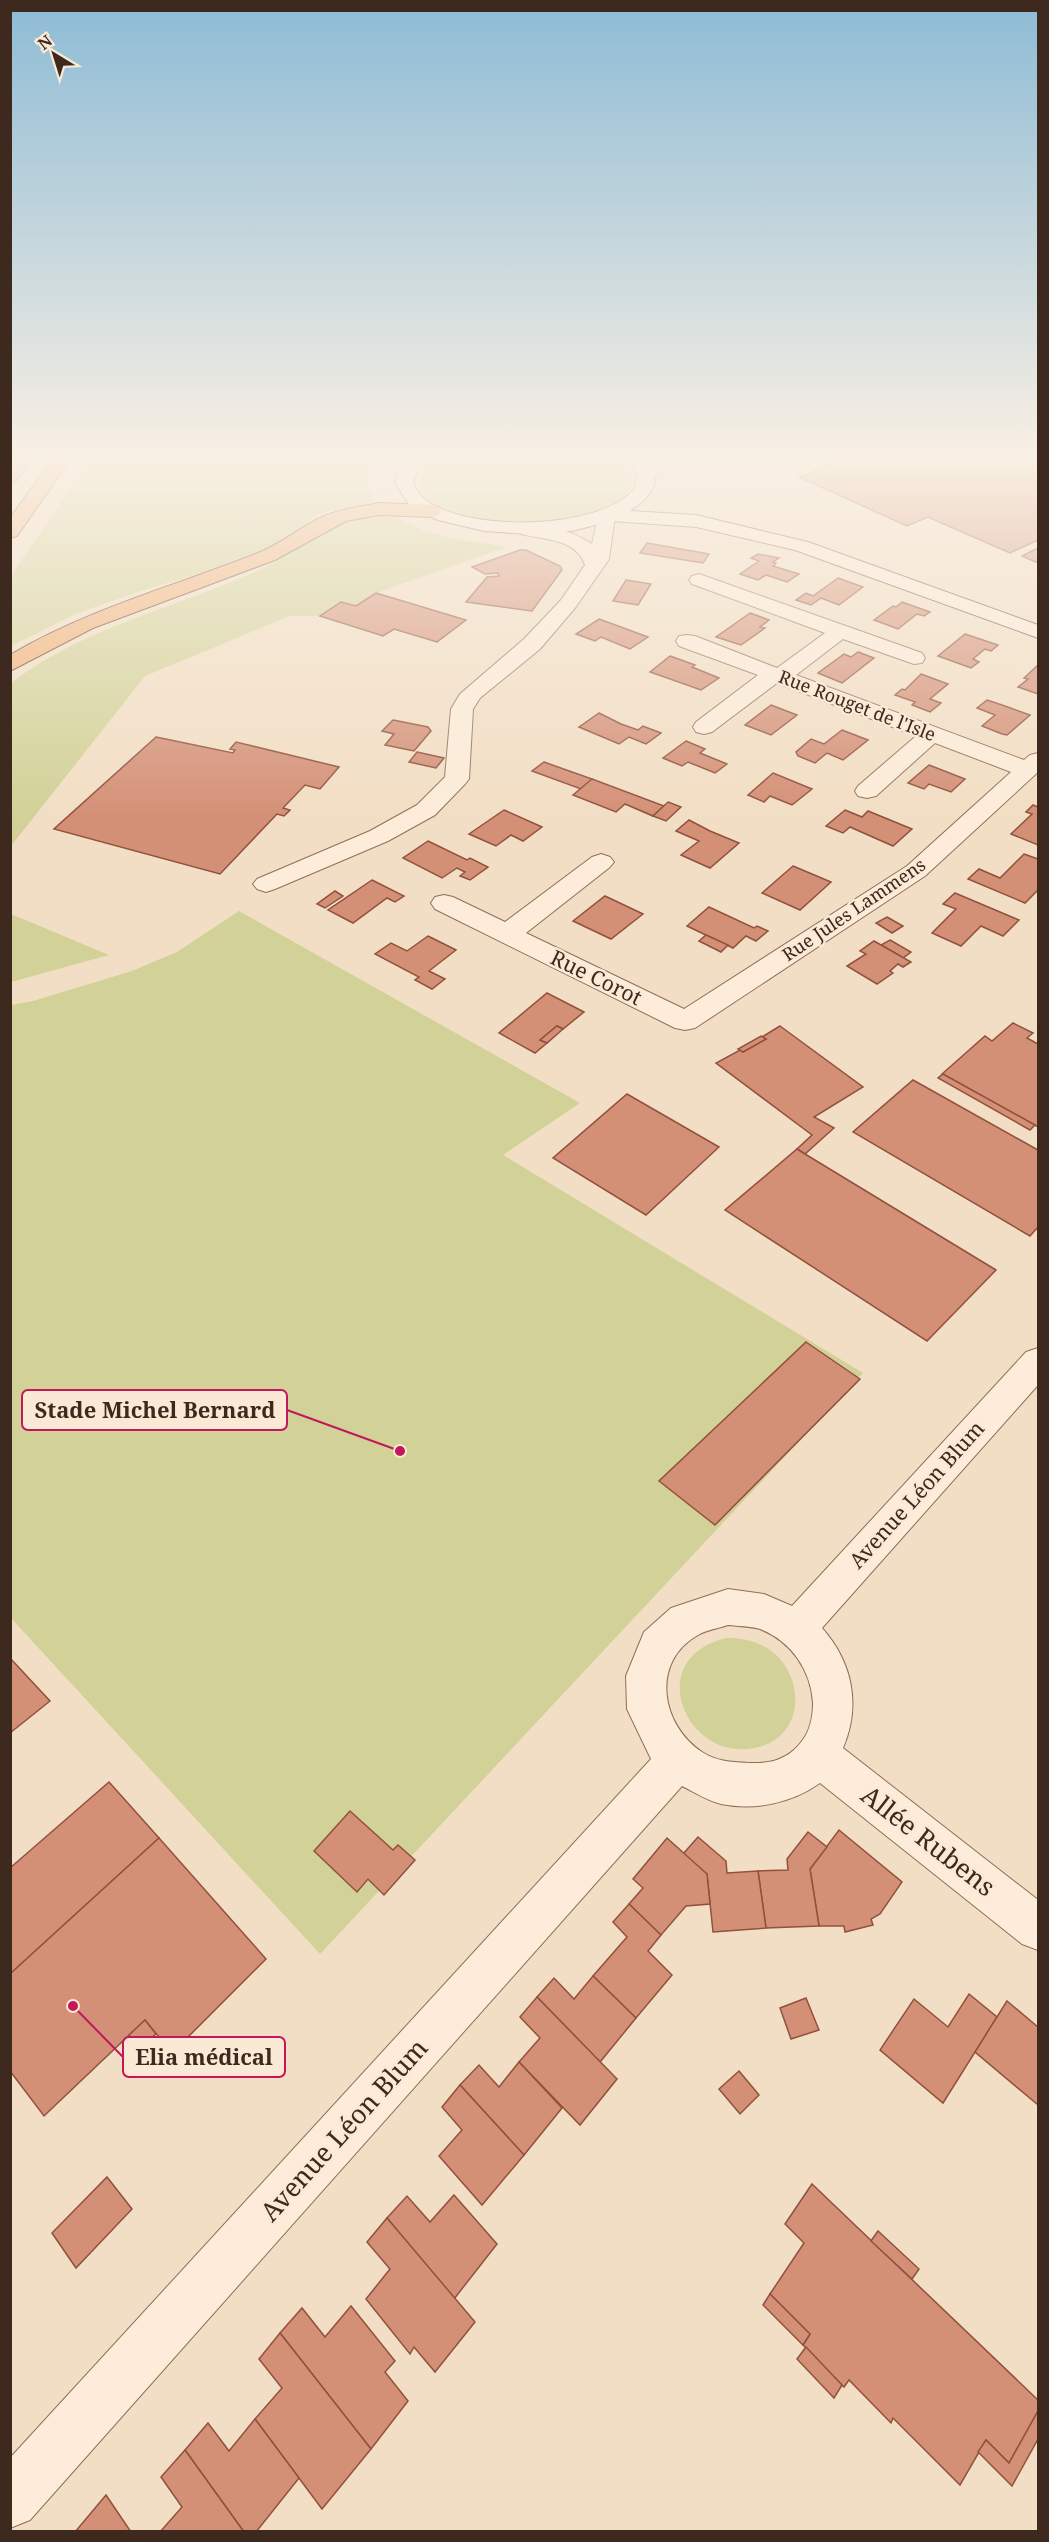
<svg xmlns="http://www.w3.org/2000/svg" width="1049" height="2542" font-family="'Noto Serif',serif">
<rect width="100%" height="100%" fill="#f2dec4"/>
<g fill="#d2d197">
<path d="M89 460H370C365 476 366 487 374 502L321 513 265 549 219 568 153 587 78 613 11 646V576Z"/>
<path d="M430 460H621C681 522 463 548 424 493 415 481 421 470 430 460Z"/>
<path d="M368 516 397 518 422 530 446 537 507 547 376 593 356 606 341 602 320 616H290L145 676 11 846V683C90 623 180 608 267 566 293 554 315 533 341 522 349 518 359 518 368 516Z"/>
<polygon points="239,911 580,1103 503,1155 863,1373 320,1954 11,1618 11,1005 33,1001 132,971 177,952"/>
<polygon points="11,914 109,955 11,982"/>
<path d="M727 1638C742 1638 757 1641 770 1650 804 1674 806 1732 762 1746 689 1770 638 1658 727 1638Z"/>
</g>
<g fill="#d49077" stroke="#91513c" stroke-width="1.5">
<polygon points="843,460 1038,460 1038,540 1010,553 928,517 907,526 799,477"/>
<polygon points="647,543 709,554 703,563 640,553"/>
<polygon points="1038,548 1038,563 1022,556"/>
<polygon points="520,550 526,550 560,566 562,570 532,611 466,602 487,577 499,576 498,573 485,574 472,567"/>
<polygon points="758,554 779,558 773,562 776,563 773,566 799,574 787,582 766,575 758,580 740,574 759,561 751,558"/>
<polygon points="838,578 863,587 839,605 821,598 811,605 796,600 806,593 813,596"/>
<polygon points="626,580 651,584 638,605 613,601"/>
<polygon points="376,593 466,620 437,642 394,629 383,636 320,616 341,602 356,606"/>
<polygon points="902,602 930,612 924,616 917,614 898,629 874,620 893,606 896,607"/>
<polygon points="750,613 769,620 760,627 765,628 741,645 716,637"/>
<polygon points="599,619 648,637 630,649 601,637 595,641 576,634"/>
<polygon points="965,634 998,645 991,651 985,649 973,659 979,662 971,668 938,656"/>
<polygon points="858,652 874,658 842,683 818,673 844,654 851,657"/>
<polygon points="670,656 695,665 692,667 719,678 701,690 650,672"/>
<polygon points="1038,665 1038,694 1018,687 1028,679 1024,678"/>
<polygon points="921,674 948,684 930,699 941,703 930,712 912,705 915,702 895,695 902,689 905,690"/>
<polygon points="987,700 1005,706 1030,715 1007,735 1002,734 982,726 995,715 977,708"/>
<polygon points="771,705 797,715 771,735 745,725"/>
<polygon points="599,713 621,724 638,730 643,726 661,733 646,744 629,737 619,744 579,727"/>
<polygon points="393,720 428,727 431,731 414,751 385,745 394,734 382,731"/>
<polygon points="842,730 868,740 843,760 827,753 815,763 798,756 796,752 811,739 824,744"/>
<polygon points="156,737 233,753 235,750 230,749 236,742 339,767 320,789 305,785 283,808 290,810 284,816 277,814 220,874 54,829"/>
<polygon points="686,741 705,749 700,753 727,764 715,773 688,762 682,766 663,758"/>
<polygon points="417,752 444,758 436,768 409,762"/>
<polygon points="544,762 592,779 581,789 532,771"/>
<polygon points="929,765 965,779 951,792 929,784 924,789 908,783"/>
<polygon points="773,773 812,789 792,805 770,796 764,802 748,795"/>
<polygon points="592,779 664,806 653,816 625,804 616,812 573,795"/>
<polygon points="668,802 681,807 666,821 653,816"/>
<polygon points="1033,805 1038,807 1038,845 1011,834 1032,814 1026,812"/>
<polygon points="504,810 542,827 523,841 511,835 496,846 469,834"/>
<polygon points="845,810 862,817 868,811 912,829 893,846 850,827 843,833 826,826"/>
<polygon points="689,820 710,831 739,843 710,868 681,855 699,841 676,831"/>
<polygon points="428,841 467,860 470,858 488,867 470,880 460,876 465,872 457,868 442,878 403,858"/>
<polygon points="1024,854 1038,859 1038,890 1025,903 968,879 979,869 1000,878"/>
<polygon points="793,866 831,882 800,910 762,893"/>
<polygon points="372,880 404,896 395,902 387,898 353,923 328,910"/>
<polygon points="335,891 343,896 325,908 317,904"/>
<polygon points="955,893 1019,920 1003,936 981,926 961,946 932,933 956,909 943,904"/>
<polygon points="605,896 643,914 611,939 573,921"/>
<polygon points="709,907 754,928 757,926 768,931 756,941 746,936 733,948 687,926"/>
<polygon points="887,917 903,926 892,933 876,923"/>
<polygon points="706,935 728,945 721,952 699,941"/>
<polygon points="428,936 456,950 429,971 445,979 432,989 415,980 419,977 375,954 391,943 407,951"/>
<polygon points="890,940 911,952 903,958 881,945"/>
<polygon points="874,941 911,962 903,967 898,964 890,971 893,973 877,984 847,966 866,954 860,951"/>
<polygon points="547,993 584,1012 563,1029 557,1026 540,1040 547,1043 535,1053 499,1033"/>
<polygon points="1013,1023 1033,1033 1027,1038 1038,1044 1038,1127 942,1074 985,1036 992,1041"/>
<polygon points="557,1026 563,1029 547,1043 540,1040"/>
<polygon points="780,1026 863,1087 814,1117 834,1128 805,1154 797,1149 812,1135 716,1063 740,1050 743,1052 766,1039 762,1037"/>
<polygon points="761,1036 766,1039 743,1052 738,1049"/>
<polygon points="943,1074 1035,1125 1030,1130 938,1078"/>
<polygon points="913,1080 1038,1150 1038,1227 1030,1236 853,1132"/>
<polygon points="627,1094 719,1147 646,1215 553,1158"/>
<polygon points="797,1149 805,1154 996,1270 927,1341 725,1210"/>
<polygon points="806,1342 860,1379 715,1525 659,1481"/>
<polygon points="10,1658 50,1701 10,1733"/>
<polygon points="109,1782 159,1838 10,1974 10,1868"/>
<polygon points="350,1811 393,1850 398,1845 415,1860 384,1895 368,1879 357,1892 314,1851"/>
<polygon points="839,1830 902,1882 880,1914 871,1919 873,1925 845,1932 844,1926 819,1926 810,1869"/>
<polygon points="808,1832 827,1847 810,1869 819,1926 766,1928 758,1871 788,1870 787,1859"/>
<polygon points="698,1837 726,1861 727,1873 758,1871 766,1928 713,1932 707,1874 683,1854"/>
<polygon points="159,1838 266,1959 172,2053 145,2020 44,2116 10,2071 10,1974"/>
<polygon points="667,1838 707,1874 710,1904 686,1906 661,1935 629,1904 643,1888 633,1879"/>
<polygon points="629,1904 661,1935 648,1951 672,1975 636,2018 593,1976 627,1937 613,1922"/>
<polygon points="593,1976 636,2018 600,2062 537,1997 554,1978 574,1999"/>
<polygon points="969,1994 997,2017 943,2103 880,2050 914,1999 948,2027"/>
<polygon points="537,1997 617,2079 580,2125 519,2062 540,2038 520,2017"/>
<polygon points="806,1998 819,2030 791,2039 780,2008"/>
<polygon points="1007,2001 1038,2027 1038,2105 975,2052"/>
<polygon points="145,2020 156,2034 149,2040 134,2041 129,2035"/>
<polygon points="519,2062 562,2108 524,2155 460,2085 479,2065 499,2087"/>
<polygon points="739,2071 759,2095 740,2114 719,2089"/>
<polygon points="460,2085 524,2155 482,2205 439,2156 462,2130 442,2107"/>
<polygon points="107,2177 132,2209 76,2268 52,2233"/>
<polygon points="812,2184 1038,2400 1038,2411 1009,2463 986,2440 960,2485 893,2418 891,2423 849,2380 844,2387 803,2345 810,2334 770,2294 804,2243 785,2224"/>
<polygon points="454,2195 497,2244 454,2299 387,2218 407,2196 430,2222"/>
<polygon points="387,2218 475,2322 435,2372 414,2347 410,2354 366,2299 390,2269 367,2242"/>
<polygon points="878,2231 919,2269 912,2279 871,2241"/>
<polygon points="770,2294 810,2334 803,2345 763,2305"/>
<polygon points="351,2306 395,2361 385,2372 408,2401 371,2449 280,2333 302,2308 325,2337"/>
<polygon points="280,2333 371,2449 322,2509 255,2419 282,2388 259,2359"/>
<polygon points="806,2347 842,2385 834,2398 797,2359"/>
<polygon points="1038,2411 1038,2439 1012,2486 978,2452 986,2440 1009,2463"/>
<polygon points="255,2419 299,2478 256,2532 244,2532 185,2450 208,2423 229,2451"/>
<polygon points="185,2450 244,2532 160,2532 182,2507 161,2477"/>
<polygon points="106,2495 131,2532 75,2532"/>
</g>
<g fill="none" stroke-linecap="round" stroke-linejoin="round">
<g stroke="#906e58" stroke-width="2">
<g id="minor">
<path d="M606 510 613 512 615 516 609 559 605 565 575 608 540 649 480 698 473 709 469 779 465 784 435 815 388 841 275 889 266 892 257 889 253 884 257 879 370 831 417 805 445 777 451 709 460 694 524 639 561 600 585 565C576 538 544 540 521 534L518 530 521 526C542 521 574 532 592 544L599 512Z"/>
<polygon points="699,574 922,653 925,658 922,663 914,664 843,639 796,675 1024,760 1030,755 1038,753 1038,772 925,876 695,1028 685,1030 675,1028 435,909 431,903 435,897 444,895 453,897 505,922 592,857 601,854 610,857 614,862 610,867 526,933 684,1009 907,866 1011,772 935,743 876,796 867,798 858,796 855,791 858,786 916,736 777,683 712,732 704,734 696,732 693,727 696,722 758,675 679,646 676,641 679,636 687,635 695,636 777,668 825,633 692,584 689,580 692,576"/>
<path d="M1038 1348V1385L822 1628C853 1663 861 1706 843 1748L1038 1900V1950L1022 1944 820 1783C792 1803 755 1811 721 1804 708 1801 694 1792 682 1786L30 2520 10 2528V2458L651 1759 627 1709 626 1676 644 1632 671 1608 728 1589 764 1594 792 1606 1026 1352ZM728 1625C738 1626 750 1626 760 1629 791 1641 811 1670 813 1703 813 1716 810 1731 802 1741 789 1759 771 1764 750 1763 733 1762 717 1762 702 1752 661 1725 650 1662 698 1635 706 1630 719 1628 728 1625Z"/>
</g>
</g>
<g stroke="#906e58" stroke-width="2">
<polygon id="tertiary" points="663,460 688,460 685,464 653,477 641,477 638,473 641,469"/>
</g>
<g stroke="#714f3b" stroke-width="2">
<path id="secondary" d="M403 460H421L413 483C416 488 419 495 423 498 464 533 601 531 635 488L637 474 630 460H648C664 483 649 498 630 511L696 515 808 542 1038 625V638L795 550 696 527 611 521 572 531 528 534 484 531 438 520 410 506 395 483Z"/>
</g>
<g stroke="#5d3c2d" stroke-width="2">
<g id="trunk">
<polygon points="14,460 32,460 16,481 10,482 10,464"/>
<polygon points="52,460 70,460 17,536 10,538 10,518"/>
<path d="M379 503 432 505 439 507 441 511 439 515 432 517 379 515 346 521 275 560 93 628 10 671V655C88 609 175 586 258 553 281 544 300 527 322 517 339 509 360 507 379 503Z"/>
</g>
</g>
<g stroke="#5d3c2d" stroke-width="2">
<path id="motorway" d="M52 460H71C66 468 61 469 53 467L50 463Z"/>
</g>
<use href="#minor" fill="#fcecd9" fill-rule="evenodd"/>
<use href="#tertiary" fill="#fcecd9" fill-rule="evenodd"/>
<use href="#secondary" fill="#fcecd9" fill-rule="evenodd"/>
<use href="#trunk" fill="#f1ae74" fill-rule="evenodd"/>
<use href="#motorway" fill="#e98f4e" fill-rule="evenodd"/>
</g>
<linearGradient id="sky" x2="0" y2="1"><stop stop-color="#8dbbd5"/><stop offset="0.56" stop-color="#f9f0e4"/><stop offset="1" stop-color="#f9f0e4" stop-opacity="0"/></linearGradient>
<rect width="1049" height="816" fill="url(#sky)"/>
<g text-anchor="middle" stroke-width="5" stroke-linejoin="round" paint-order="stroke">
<g font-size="18" fill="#3e291e" stroke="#f9e9d5">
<text transform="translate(857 706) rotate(21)" y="6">Rue Rouget de l'Isle</text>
<text transform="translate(854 910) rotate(-34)" y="6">Rue Jules Lammens</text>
</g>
<g font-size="21" fill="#3e291e" stroke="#f9e9d5">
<text transform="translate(596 978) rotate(26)" y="7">Rue Corot</text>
<text transform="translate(917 1495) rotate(-48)" y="7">Avenue Léon Blum</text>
</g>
<g font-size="26" fill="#3e291e" stroke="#f9e9d5">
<text transform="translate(928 1841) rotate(38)" y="9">Allée Rubens</text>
<text transform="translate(344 2130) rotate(-48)" y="9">Avenue Léon Blum</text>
</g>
</g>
<path fill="none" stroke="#c2185b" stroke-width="2" d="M400 1451L287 1410M73 2006L123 2057"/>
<g fill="#c2185b" stroke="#f9e9d5" stroke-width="2">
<circle cx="400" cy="1451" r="6"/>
<circle cx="73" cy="2006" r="6"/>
</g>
<g fill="#f9e9d5" stroke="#c2185b" stroke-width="2">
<rect x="22" y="1390" width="265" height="40" rx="6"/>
<rect x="123" y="2037" width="162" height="40" rx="6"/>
</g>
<g font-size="22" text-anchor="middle" font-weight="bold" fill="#3e291e">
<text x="155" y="1418">Stade Michel Bernard</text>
<text x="204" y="2065">Elia médical</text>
</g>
<rect width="1049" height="2542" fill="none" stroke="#3e291e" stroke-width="24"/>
<g transform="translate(54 54) rotate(322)" stroke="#f9e9d5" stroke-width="4.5" paint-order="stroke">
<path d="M0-4.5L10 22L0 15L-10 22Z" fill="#3e291e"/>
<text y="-9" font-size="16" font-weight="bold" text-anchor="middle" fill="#3e291e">N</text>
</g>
</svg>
